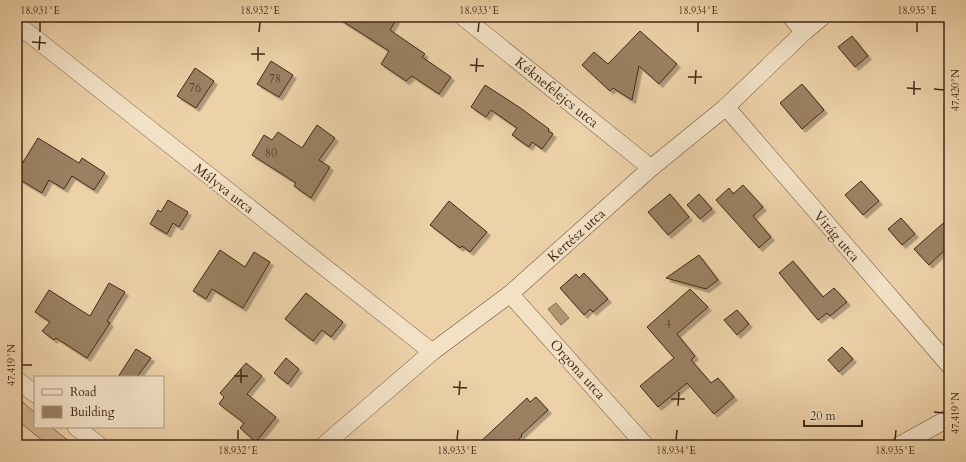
<svg xmlns="http://www.w3.org/2000/svg" width="966" height="462" font-family="Cardo,serif">
<defs>
<filter id="shadow"><feDropShadow dx="3.5" dy="3.5" stdDeviation="0" flood-color="#0004"/></filter>
</defs>
<rect width="100%" height="100%" fill="#edd1a8"/>
<filter id="stains"><feTurbulence type="fractalNoise" baseFrequency=".005" numOctaves="4"/><feColorMatrix values="0 0 0 0 .2 0 0 0 0 .09 0 0 0 0 .02 0 0 0 .5 -.17"/></filter>
<radialGradient id="worn" r=".72"><stop offset=".6" stop-color="#630" stop-opacity="0"/><stop offset="1" stop-color="#630" stop-opacity=".3"/></radialGradient>
<polygon fill="#d0b48f" stroke="#8a6e52" points="17,397 35,413 35,427 51,427 74,445 48,445 17,420"/>
<polygon fill="#b39876" stroke="#866c50" points="556,303 569,318 561,325 548,309"/>
<g fill="#9b8062" stroke="#432916" filter="url(#shadow)">
<polygon points="336,17 398,17 390,30 425,54 422,57 451,77 439,94 412,76 406,81 381,64 389,51"/>
<polygon points="640,31 677,64 659,84 639,66 632,100 613,88 610,91 582,65 594,52 608,64"/>
<polygon points="852,36 868,56 855,67 838,47"/>
<polygon points="271,61 293,75 279,97 257,84"/>
<polygon points="195,68 214,81 196,108 177,96"/>
<polygon points="802,84 824,110 802,129 780,103"/>
<polygon points="485,85 519,107 549,129 548,131 553,134 542,149 532,142 529,147 512,135 517,128 491,110 486,117 471,107"/>
<polygon points="317,125 335,138 319,160 330,167 311,198 294,186 296,183 252,155 264,135 272,140 278,132 302,148"/>
<polygon points="38,138 79,163 82,158 105,173 94,190 72,176 64,189 49,180 42,193 17,178 17,172"/>
<polygon points="861,181 879,201 863,215 845,195"/>
<polygon points="743,185 763,207 753,216 771,237 759,248 716,200 729,188 733,194"/>
<polygon points="670,194 689,217 668,235 648,212"/>
<polygon points="699,194 712,209 700,219 687,205"/>
<polygon points="168,200 188,212 179,227 173,223 167,234 150,224 158,210 161,212"/>
<polygon points="449,201 487,232 470,252 462,246 460,248 430,225"/>
<polygon points="901,218 915,234 902,245 888,229"/>
<polygon points="949,218 949,246 929,265 914,249"/>
<polygon points="220,250 245,267 254,252 270,262 243,308 212,289 206,299 193,291"/>
<polygon points="699,255 718,280 706,289 666,278"/>
<polygon points="793,261 823,297 834,288 847,302 830,316 827,313 818,320 779,273"/>
<polygon points="584,273 608,299 593,312 590,309 584,315 560,288 576,274 579,278"/>
<polygon points="109,283 125,292 107,321 110,323 87,358 56,338 54,340 42,331 50,322 35,312 49,290 90,316"/>
<polygon points="690,289 708,307 677,334 695,356 691,360 711,383 718,378 734,397 714,414 687,383 658,407 640,386 674,358 647,327"/>
<polygon points="306,293 343,322 331,337 322,330 313,341 285,319"/>
<polygon points="737,310 749,324 737,335 724,320"/>
<polygon points="842,347 853,359 839,372 828,360"/>
<polygon points="136,349 151,358 137,377 118,377"/>
<polygon points="286,358 299,369 288,384 274,373"/>
<polygon points="246,363 262,376 247,394 276,417 256,442 240,428 244,423 219,404 224,397 220,393"/>
<polygon points="536,397 548,410 521,435 522,436 513,445 477,445 527,398 530,402"/>
</g>
<g fill="none" stroke-linecap="round" stroke-linejoin="round">
<g stroke="#6e533a" stroke-width="18">
<g id="minor">
<polyline points="463,17 651,168"/>
<polyline points="791,17 804,32"/>
<polyline points="17,24 432,352"/>
<polyline points="726,107 949,365"/>
<polyline points="510,294 645,445"/>
<polyline points="17,380 35,394"/>
<polyline points="76,427 99,445"/>
<polyline points="324,445 432,352 510,294 651,168 726,107 804,32 822,17"/>
<polyline points="900,445 949,418"/>
</g>
</g>
<use href="#minor" stroke="#f3e1c6" stroke-width="17"/>
</g>
<path fill="none" stroke="#432916" stroke-width="1.5" d="M40 32V22M259 32 260 22M478 32 479 22M698 32V22M917 32V22M32 42 46 43M39 50 40 36M251 54H265M258 61V47M470 65 484 66M476 72 477 58M688 77H702M695 84 696 70M907 88 921 89M934 89 944 90M914 95V81M22 365H32M234 376H248M241 383V369M453 387 467 388M459 395 460 381M671 399H685M678 406 679 392M934 412 944 413M238 440V430M457 440 458 430M676 440 677 430M895 440 896 430"/>
<g text-anchor="middle" stroke-width="3" stroke-linejoin="round" paint-order="stroke">
<g font-size="12" fill="#593f29">
<text x="275" y="83">78</text>
<text x="195" y="92">76</text>
<text x="271" y="157">80</text>
<text x="668" y="328">4</text>
</g>
<g font-size="14" fill="#432916" stroke="#f3e1c6">
<text transform="translate(557 92) rotate(39)" y="5">Kéknefelejcs utca</text>
<text transform="translate(224 188) rotate(38)" y="5">Mályva utca</text>
<text transform="translate(576 235) rotate(-42)" y="5">Kertész utca</text>
<text transform="translate(837 236) rotate(49)" y="5">Virág utca</text>
<text transform="translate(578 369) rotate(48)" y="5">Orgona utca</text>
</g>
</g>
<rect width="966" height="462" fill="none" stroke="#edd1a8" stroke-width="44"/>
<rect x="34" y="376" width="130" height="52" fill="#f3e1c6" stroke="#ad9780"/>
<rect x="42" y="389" width="20" height="6" fill="#f3e1c6" stroke="#ad9780"/>
<text x="70" y="396" font-size="12" fill="#432916">Road</text>
<rect x="42" y="406" width="20" height="12" fill="#9b8062" stroke="#ad9780"/>
<text x="70" y="416" font-size="12" fill="#432916">Building</text>
<path d="M804 420v6h58v-6" fill="none" stroke="#432916" stroke-width="2"/>
<text x="810" y="420" font-size="12" fill="#432916" stroke="#f3e1c6" stroke-width="3" paint-order="stroke">20 m</text>
<rect x="22" y="22" width="922" height="418" fill="none" stroke="#432916" stroke-width="1.5"/>
<g font-size="10" text-anchor="middle" fill="#432916">
<text x="40" y="14">18.931°E</text>
<text x="260" y="14">18.932°E</text>
<text x="479" y="14">18.933°E</text>
<text x="698" y="14">18.934°E</text>
<text x="917" y="14">18.935°E</text>
<text transform="translate(955 90) rotate(-90)" y="4">47.420°N</text>
<text transform="translate(11 365) rotate(-90)" y="4">47.419°N</text>
<text transform="translate(955 413) rotate(-90)" y="4">47.419°N</text>
<text x="238" y="454">18.932°E</text>
<text x="457" y="454">18.933°E</text>
<text x="676" y="454">18.934°E</text>
<text x="895" y="454">18.935°E</text>
</g>
<rect width="100%" height="100%" filter="url(#stains)"/>
<rect width="100%" height="100%" fill="url(#worn)"/>
</svg>
